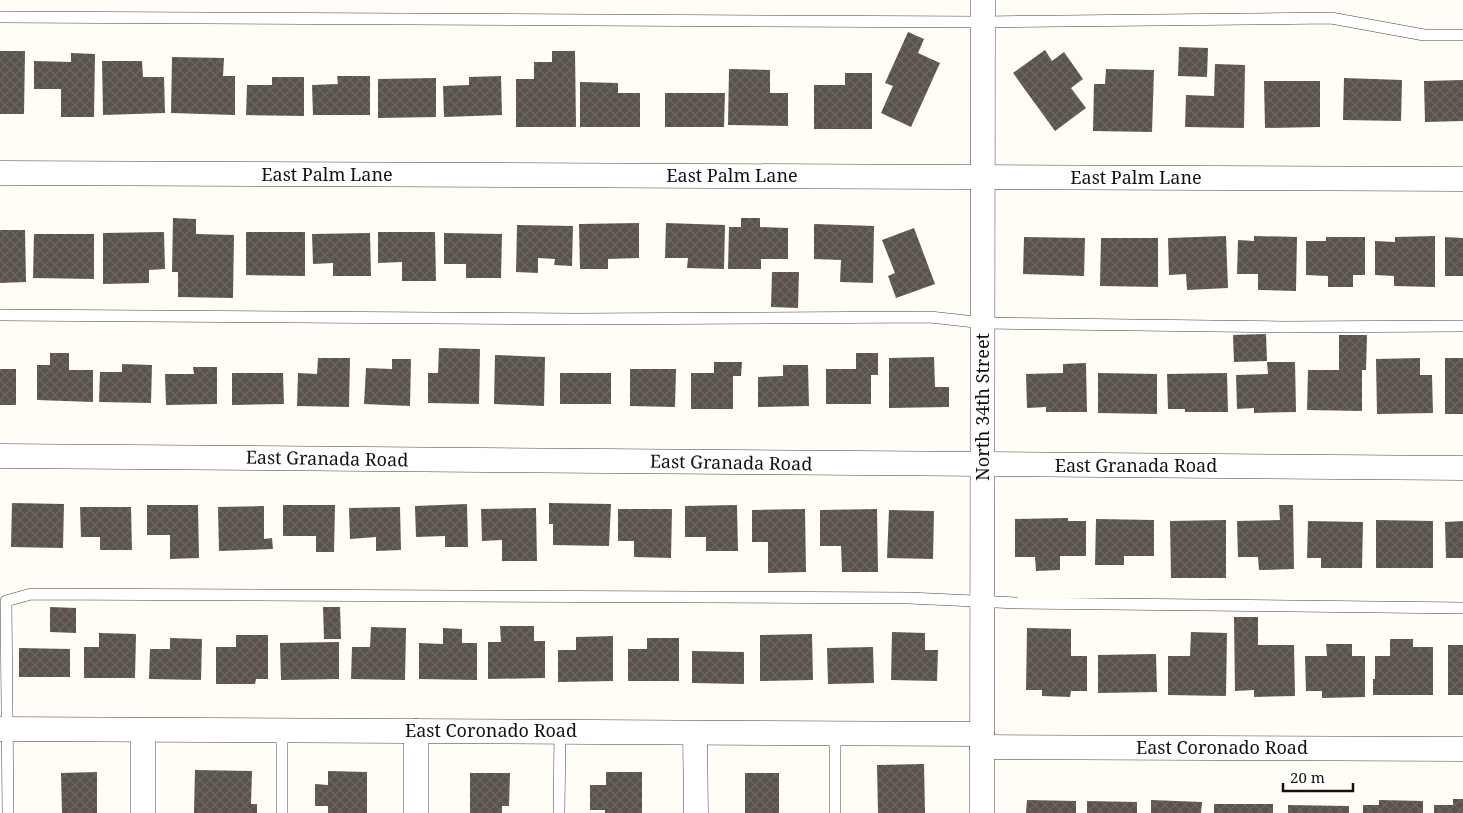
<svg xmlns="http://www.w3.org/2000/svg" width="1463" height="813" font-family="'Noto Serif',serif">
<defs>
<pattern id="building-cross-hatch" width="8" height="8" patternUnits="userSpaceOnUse" patternTransform="scale(1.25)"><rect width="8" height="8" fill="#5a524d"/><path d="M0 0l8 8M0 8l8-8" fill="none" stroke="#6d6662"/></pattern>
</defs>
<rect width="100%" height="100%" fill="#fffdf5"/>
<g fill="url(#building-cross-hatch)">
<polygon points="908,32 924,39 918,53 940,63 911,127 881,113 893,86 885,83"/>
<polygon points="1179,47 1208,48 1207,77 1178,76"/>
<polygon points="1045,50 1052,61 1064,52 1083,79 1071,88 1086,108 1055,131 1013,73"/>
<polygon points="0,51 25,51 24,114 0,114"/>
<polygon points="552,51 575,51 576,127 516,127 516,79 534,79 534,62 552,62"/>
<polygon points="71,53 95,54 94,117 61,117 61,89 34,89 34,61 71,62"/>
<polygon points="172,57 224,58 223,76 235,76 235,115 171,113"/>
<polygon points="102,61 142,61 143,77 164,77 165,113 103,115"/>
<polygon points="1215,64 1245,65 1244,128 1185,127 1186,95 1214,96"/>
<polygon points="729,69 770,70 770,93 788,93 788,126 728,125"/>
<polygon points="1106,69 1154,70 1152,132 1093,131 1094,84 1105,84"/>
<polygon points="845,73 872,73 872,129 814,129 814,85 845,85"/>
<polygon points="337,76 370,76 370,115 313,115 312,85 338,84"/>
<polygon points="501,76 502,115 444,117 443,86 469,85 469,77"/>
<polygon points="272,77 304,77 304,116 246,115 247,85 272,85"/>
<polygon points="436,78 436,117 378,118 378,79"/>
<polygon points="1344,78 1402,80 1401,121 1343,120"/>
<polygon points="1463,80 1463,121 1425,122 1424,81"/>
<polygon points="1264,81 1320,81 1320,127 1265,128"/>
<polygon points="580,82 618,83 618,93 640,93 640,127 580,127"/>
<polygon points="665,93 725,93 724,127 665,127"/>
<polygon points="173,218 196,219 196,234 234,235 233,298 178,297 178,272 172,272"/>
<polygon points="741,218 760,218 760,227 788,228 788,259 761,259 761,269 728,269 729,227 741,227"/>
<polygon points="639,223 639,258 608,259 608,269 580,269 579,224"/>
<polygon points="666,223 725,225 724,269 687,268 688,258 665,258"/>
<polygon points="814,224 874,226 873,283 840,282 841,260 814,259"/>
<polygon points="517,225 573,226 572,266 554,265 555,259 538,258 538,273 516,272"/>
<polygon points="914,228 935,284 896,298 888,276 895,273 882,240"/>
<polygon points="0,230 25,230 26,282 0,283"/>
<polygon points="164,232 165,269 149,270 149,283 103,284 103,233"/>
<polygon points="246,232 305,232 305,276 246,275"/>
<polygon points="378,232 435,232 436,281 402,281 402,262 378,263"/>
<polygon points="370,233 371,276 333,276 333,263 313,264 312,234"/>
<polygon points="444,233 502,234 501,278 466,278 466,264 444,264"/>
<polygon points="34,234 94,234 94,279 33,278"/>
<polygon points="1226,236 1228,288 1187,290 1186,274 1169,275 1168,238"/>
<polygon points="1254,236 1297,237 1296,291 1258,290 1258,274 1237,274 1238,240 1254,241"/>
<polygon points="1435,236 1435,287 1394,286 1394,276 1375,275 1375,241 1395,242 1395,237"/>
<polygon points="1024,237 1085,238 1084,276 1023,274"/>
<polygon points="1326,237 1365,237 1365,275 1353,275 1353,287 1328,287 1328,276 1306,275 1306,241 1326,241"/>
<polygon points="1445,237 1463,238 1463,276 1445,276"/>
<polygon points="1101,238 1158,238 1158,287 1100,286"/>
<polygon points="772,272 799,272 798,308 771,307"/>
<polygon points="1266,334 1267,361 1234,362 1233,335"/>
<polygon points="1339,335 1367,335 1366,370 1362,370 1362,411 1307,410 1308,370 1339,370"/>
<polygon points="439,348 480,349 479,404 428,403 428,373 438,373"/>
<polygon points="50,353 69,353 69,370 93,370 93,402 37,400 37,365 50,365"/>
<polygon points="856,353 878,353 878,375 871,375 871,404 826,404 826,369 856,369"/>
<polygon points="495,355 545,357 544,406 494,404"/>
<polygon points="934,357 935,387 949,387 949,407 889,408 889,358"/>
<polygon points="318,358 350,358 349,407 297,406 298,373 317,374"/>
<polygon points="1420,358 1420,375 1432,375 1433,413 1377,414 1376,359"/>
<rect x="1445" y="358" width="18" height="56"/>
<polygon points="392,359 411,359 410,406 364,404 366,368 392,369"/>
<polygon points="714,362 742,362 741,376 733,376 733,409 691,409 691,373 714,373"/>
<polygon points="1267,362 1295,362 1296,412 1254,413 1254,408 1237,409 1236,375 1268,374"/>
<polygon points="1086,363 1087,412 1046,412 1046,407 1027,408 1026,374 1063,373 1063,364"/>
<polygon points="122,364 152,365 151,403 99,402 100,372 122,372"/>
<polygon points="783,365 808,365 809,406 758,407 758,377 783,376"/>
<polygon points="193,367 217,367 217,404 166,405 165,374 194,374"/>
<rect x="0" y="369" width="16" height="36"/>
<polygon points="630,369 676,369 675,407 630,406"/>
<polygon points="232,373 283,373 284,404 232,405"/>
<rect x="560" y="373" width="51" height="31"/>
<polygon points="1098,373 1157,374 1157,414 1098,413"/>
<polygon points="1227,373 1228,412 1185,412 1185,409 1168,409 1167,374"/>
<polygon points="12,503 64,504 63,548 11,547"/>
<polygon points="549,503 611,504 609,546 553,545 553,524 549,524"/>
<polygon points="467,504 468,547 445,547 445,536 416,537 415,506"/>
<polygon points="147,505 198,505 199,558 170,559 170,535 147,535"/>
<polygon points="283,505 335,505 334,552 316,552 316,536 283,536"/>
<polygon points="737,505 738,551 706,551 706,537 685,537 685,506"/>
<polygon points="1279,505 1293,505 1294,569 1259,570 1258,557 1238,557 1237,521 1280,520"/>
<polygon points="264,506 264,539 272,538 273,549 219,551 218,507"/>
<polygon points="80,507 131,507 132,550 100,550 100,537 81,537"/>
<polygon points="400,507 401,550 376,551 376,537 350,539 349,508"/>
<polygon points="536,508 537,561 502,561 502,540 482,541 481,509"/>
<polygon points="618,509 672,509 671,558 634,557 634,541 618,541"/>
<polygon points="805,509 806,572 768,573 768,542 752,542 752,510"/>
<polygon points="877,509 878,572 842,572 841,546 820,546 820,510"/>
<polygon points="889,510 934,511 933,559 887,558"/>
<polygon points="1068,518 1068,521 1086,521 1086,556 1060,556 1060,570 1036,571 1035,557 1015,557 1015,519"/>
<polygon points="1096,519 1154,520 1154,556 1124,556 1124,565 1095,565"/>
<polygon points="1226,520 1226,578 1171,578 1170,521"/>
<polygon points="1376,520 1433,521 1433,568 1376,568"/>
<polygon points="1308,521 1363,522 1362,568 1321,568 1321,558 1307,558"/>
<polygon points="1463,521 1463,558 1446,558 1445,522"/>
<polygon points="50,607 76,608 76,633 50,632"/>
<polygon points="323,607 340,607 341,639 324,639"/>
<polygon points="1234,617 1258,617 1258,645 1294,645 1295,696 1254,697 1254,690 1235,691"/>
<polygon points="500,626 534,626 534,641 545,641 545,678 488,679 488,642 501,642"/>
<polygon points="371,627 406,628 405,680 351,679 352,647 370,647"/>
<polygon points="443,628 462,629 462,643 477,643 477,680 419,679 419,643 443,644"/>
<polygon points="1027,628 1071,629 1071,656 1087,656 1087,691 1071,691 1070,697 1042,696 1042,690 1026,690"/>
<polygon points="892,632 925,633 925,650 938,650 937,681 891,680"/>
<polygon points="1191,632 1227,633 1226,696 1168,695 1168,656 1190,656"/>
<polygon points="99,633 136,634 135,678 84,678 84,647 99,647"/>
<polygon points="812,634 813,680 760,681 760,635"/>
<polygon points="236,635 268,635 268,679 256,679 255,684 216,684 216,647 236,647"/>
<polygon points="613,636 613,681 558,682 558,650 576,650 576,637"/>
<polygon points="170,638 202,639 201,680 149,679 150,649 170,649"/>
<polygon points="647,638 679,638 679,681 628,681 628,649 647,649"/>
<polygon points="1390,639 1413,639 1413,647 1433,647 1433,695 1373,695 1373,679 1375,679 1375,656 1390,656"/>
<polygon points="339,642 339,679 281,680 280,643"/>
<polygon points="1326,644 1352,644 1352,656 1365,656 1365,697 1322,698 1322,691 1306,691 1305,656 1327,656"/>
<rect x="1448" y="645" width="15" height="50"/>
<polygon points="873,647 874,683 828,684 827,648"/>
<polygon points="19,648 70,649 70,677 19,677"/>
<polygon points="692,651 744,652 744,684 692,683"/>
<polygon points="1156,654 1157,692 1098,693 1098,655"/>
<polygon points="924,764 925,813 878,813 877,765"/>
<polygon points="195,770 252,771 251,804 257,804 257,813 194,813"/>
<polygon points="328,771 367,772 367,813 328,813 328,806 315,806 315,784 328,785"/>
<polygon points="97,772 97,813 62,813 61,773"/>
<polygon points="606,772 642,772 642,813 605,813 605,810 590,810 590,785 606,785"/>
<polygon points="470,773 510,773 509,806 502,806 502,813 470,813"/>
<rect x="745" y="773" width="34" height="40"/>
<polygon points="1453,799 1463,799 1463,813 1434,813 1434,805 1453,805"/>
<polygon points="1027,800 1076,801 1076,813 1026,813"/>
<polygon points="1151,800 1202,802 1201,813 1151,813"/>
<polygon points="1379,800 1423,801 1423,813 1363,813 1363,805 1379,805"/>
<polygon points="1087,801 1137,802 1137,813 1087,813"/>
<rect x="1214" y="804" width="59" height="9"/>
<polygon points="1288,805 1349,806 1349,813 1288,813"/>
</g>
<g fill="none" stroke-linecap="round" stroke-linejoin="round">
<g stroke="#444" stroke-width="12">
<g id="service">
<polyline points="0,17 983,22 1331,18 1424,35 1463,35"/>
<polyline points="0,315 576,319 930,317 984,323 1284,327 1463,326"/>
<polyline points="282,730 282,813"/>
<polyline points="8,813 6,601 31,594 909,598 1017,603 1463,608"/>
<polyline points="559,813 560,732"/>
<polyline points="835,813 835,733"/>
</g>
</g>
<g stroke="#444" stroke-width="25">
<g id="minor">
<polyline points="0,173 1463,179"/>
<polyline points="0,456 1463,468"/>
<polyline points="0,729 982,734"/>
<polyline points="416,731 416,813"/>
<polyline points="695,733 696,813"/>
<polyline points="982,747 1463,749"/>
<polyline points="143,813 143,730"/>
<polyline points="982,813 983,0"/>
</g>
</g>
<use href="#service" stroke="#fff" stroke-width="11"/>
<use href="#minor" stroke="#fff" stroke-width="24"/>
</g>
<g text-anchor="middle" stroke-width="5" stroke-linejoin="round" paint-order="stroke">
<g font-size="18" fill="#111" stroke="#fff">
<text x="327" y="181">East Palm Lane</text>
<text x="732" y="182">East Palm Lane</text>
<text x="1136" y="184">East Palm Lane</text>
<text transform="translate(983 407) rotate(-90)" y="6">North 34th Street</text>
<text transform="translate(327 459) rotate(1)" y="6">East Granada Road</text>
<text transform="translate(731 463) rotate(1)" y="6">East Granada Road</text>
<text x="1136" y="472">East Granada Road</text>
<text x="491" y="737">East Coronado Road</text>
<text x="1222" y="754">East Coronado Road</text>
</g>
</g>
<path d="M1283 783v8h70v-8" fill="none" stroke="#111111" stroke-width="2.5"/>
<text x="1290" y="783" font-size="15" fill="#111111" stroke="#ffffff" stroke-width="4" paint-order="stroke">20 m</text>
</svg>
